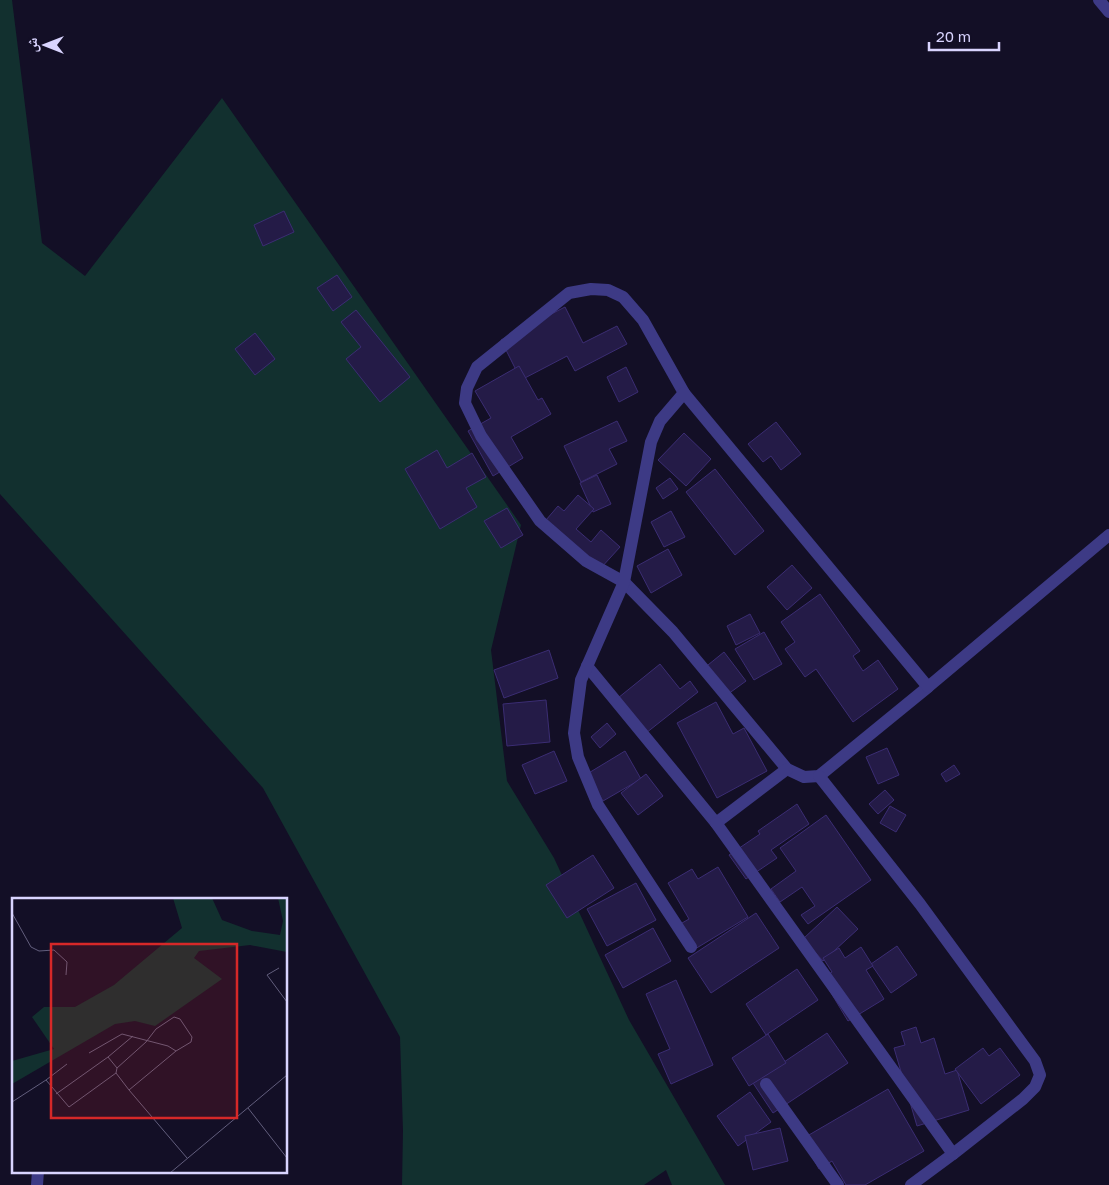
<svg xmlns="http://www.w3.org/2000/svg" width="1109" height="1185" font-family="'Golos Text','Noto Naskh Arabic',sans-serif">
<rect width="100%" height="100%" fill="#130f26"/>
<polygon fill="#12302f" points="0,0 12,0 42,243 85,276 222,98 521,525 491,650 507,781 554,858 629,1020 725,1185 672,1185 666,1170 644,1185 402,1185 403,1131 400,1037 263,788 0,494"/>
<g fill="#241b47" stroke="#3b2d73">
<polygon points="284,211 294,232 263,246 254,225"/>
<polygon points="337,275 352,297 333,311 317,288"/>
<polygon points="565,307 583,343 617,326 627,344 575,371 567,356 521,380 501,340"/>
<polygon points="356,310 410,377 380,402 346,359 361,347 341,322"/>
<polygon points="255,333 275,359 255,375 235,349"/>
<polygon points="519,366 538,400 542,398 551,414 511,437 523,458 493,476 468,431 491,418 475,391"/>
<polygon points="626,367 638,392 619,402 607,377"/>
<polygon points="617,421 627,441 609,449 617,464 581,482 564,446"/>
<polygon points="776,422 801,454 781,470 771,456 763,462 748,444"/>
<polygon points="684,433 711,459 686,486 658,460"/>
<polygon points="437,450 447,468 472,453 486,477 466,488 477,507 440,529 405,469"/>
<polygon points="715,469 764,531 735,555 686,492"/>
<polygon points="597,475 611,504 593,512 580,483"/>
<polygon points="670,478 678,489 663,499 656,488"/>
<polygon points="578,495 594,509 576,529 591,542 601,530 620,547 600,569 546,520 558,506 564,511"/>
<polygon points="507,508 523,535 501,548 484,521"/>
<polygon points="671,511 685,537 664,547 651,522"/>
<polygon points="668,549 682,575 651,593 637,566"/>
<polygon points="792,565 812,588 787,610 767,587"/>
<polygon points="820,594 860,651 853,656 863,671 878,660 898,689 853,722 816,669 805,677 785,649 795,642 781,622"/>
<polygon points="750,614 760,633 736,645 727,626"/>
<polygon points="764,632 782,664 754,680 735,649"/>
<polygon points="549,650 558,678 504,698 494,670"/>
<polygon points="724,652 746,681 724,697 703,669"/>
<polygon points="660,664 680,689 690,681 698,692 646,733 618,698"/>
<polygon points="546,700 550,742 507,746 503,704"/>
<polygon points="716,702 733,734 744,728 767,771 717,798 677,723"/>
<polygon points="607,723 616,734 600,748 591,737"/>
<polygon points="887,748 899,775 878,784 866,757"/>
<polygon points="554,751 567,781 535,794 522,765"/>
<polygon points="625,751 641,779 603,801 587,774"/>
<polygon points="954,765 960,774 946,782 941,774"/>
<polygon points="646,774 663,796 638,815 621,793"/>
<polygon points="885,790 894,800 878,814 869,804"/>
<polygon points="797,804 809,824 771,850 777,858 746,879 729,855 760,834 758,831"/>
<polygon points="890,806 906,815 896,832 880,823"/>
<polygon points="826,815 871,880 808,924 801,915 815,906 802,887 780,902 771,889 796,871 780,848"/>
<polygon points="593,855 614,888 567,918 546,885"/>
<polygon points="718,867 748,917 690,952 675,927 689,919 668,883 692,869 698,879"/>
<polygon points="636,883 656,920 607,946 587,909"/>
<polygon points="837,907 858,929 823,961 803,939"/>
<polygon points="756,913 779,948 711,993 688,958"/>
<polygon points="653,928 671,961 623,988 605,955"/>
<polygon points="897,946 917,975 891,993 871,964"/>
<polygon points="861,947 873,966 866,970 884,999 848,1021 822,978 832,972 823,958 839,948 845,958"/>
<polygon points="797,969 818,1000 766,1035 746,1004"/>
<polygon points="676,980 713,1065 671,1084 658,1054 670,1049 646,994"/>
<polygon points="916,1027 921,1043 934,1038 945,1074 957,1070 969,1110 917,1126 894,1048 905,1045 901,1032"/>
<polygon points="827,1033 848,1063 773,1113 753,1083"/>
<polygon points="768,1034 786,1063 749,1086 732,1058"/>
<polygon points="983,1048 989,1056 1000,1048 1020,1075 981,1104 955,1069"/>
<polygon points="888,1089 924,1151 865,1185 846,1185 832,1161 819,1169 802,1139"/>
<polygon points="750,1092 771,1122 738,1146 717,1116"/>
<polygon points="780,1128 788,1161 753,1170 745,1136"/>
</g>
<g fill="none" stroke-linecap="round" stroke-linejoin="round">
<g stroke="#3d3a85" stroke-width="12">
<polyline points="684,393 643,320 623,297 608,290 591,289 569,293 477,367 467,388 465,403 481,436 540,521 586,561 624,582 673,632 787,769 804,777 819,776 928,687"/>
<polyline points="587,666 716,823 787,769"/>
<polyline points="819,776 920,904 1035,1061 1040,1075 1035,1087 1023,1099 953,1154 911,1185"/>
<polyline points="716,823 953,1154"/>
<polyline points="691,947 598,805 578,757 574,733 581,680 624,582 651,442 660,421 684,393 928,687 1109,535"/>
<polyline points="766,1084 838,1185"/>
<polyline points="37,1185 38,1171"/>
</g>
<polyline stroke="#3d3a85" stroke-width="12" points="1099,0 1109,12"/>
</g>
<g transform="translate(12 898)">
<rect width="275" height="275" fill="#130f26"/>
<path d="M161 0H200L210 22 240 33 268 37 271 23 266 0H275V54L238 47 187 53 182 60 210 81 143 128 123 123 103 126 0 186V163L42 151 20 119 32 109H63L102 87 170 30Z" fill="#12302f"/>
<path fill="none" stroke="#625e7d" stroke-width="1" d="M0 15 19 49 27 53 42 52 55 64 54 77M267 70 255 77 275 104M77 155 110 136 156 148 164 153 117 192 175 260M105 170 96 159 121 138M34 182 55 166M117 192 104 175 105 170 134 144 144 131 162 119 168 121 180 139 179 144 164 153M44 196 96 159M0 204 34 182 57 209 104 175M236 210 275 260M158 275 275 177"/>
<path fill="#d62828" fill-opacity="0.15" stroke="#d62828" stroke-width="2.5" d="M39 46H225V220H39Z"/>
<rect width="275" height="275" fill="none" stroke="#d9d4ff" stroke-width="2.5"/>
</g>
<g transform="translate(45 45) rotate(270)" stroke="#130f26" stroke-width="4" paint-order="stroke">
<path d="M0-4L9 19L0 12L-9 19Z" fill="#d9d4ff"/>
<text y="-8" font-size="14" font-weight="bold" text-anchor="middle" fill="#d9d4ff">ش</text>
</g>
<path d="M929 42v8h70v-8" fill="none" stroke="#d9d4ff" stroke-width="2.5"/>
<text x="936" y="42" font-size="15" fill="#d9d4ff" stroke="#130f26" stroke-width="4" paint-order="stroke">20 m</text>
</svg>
